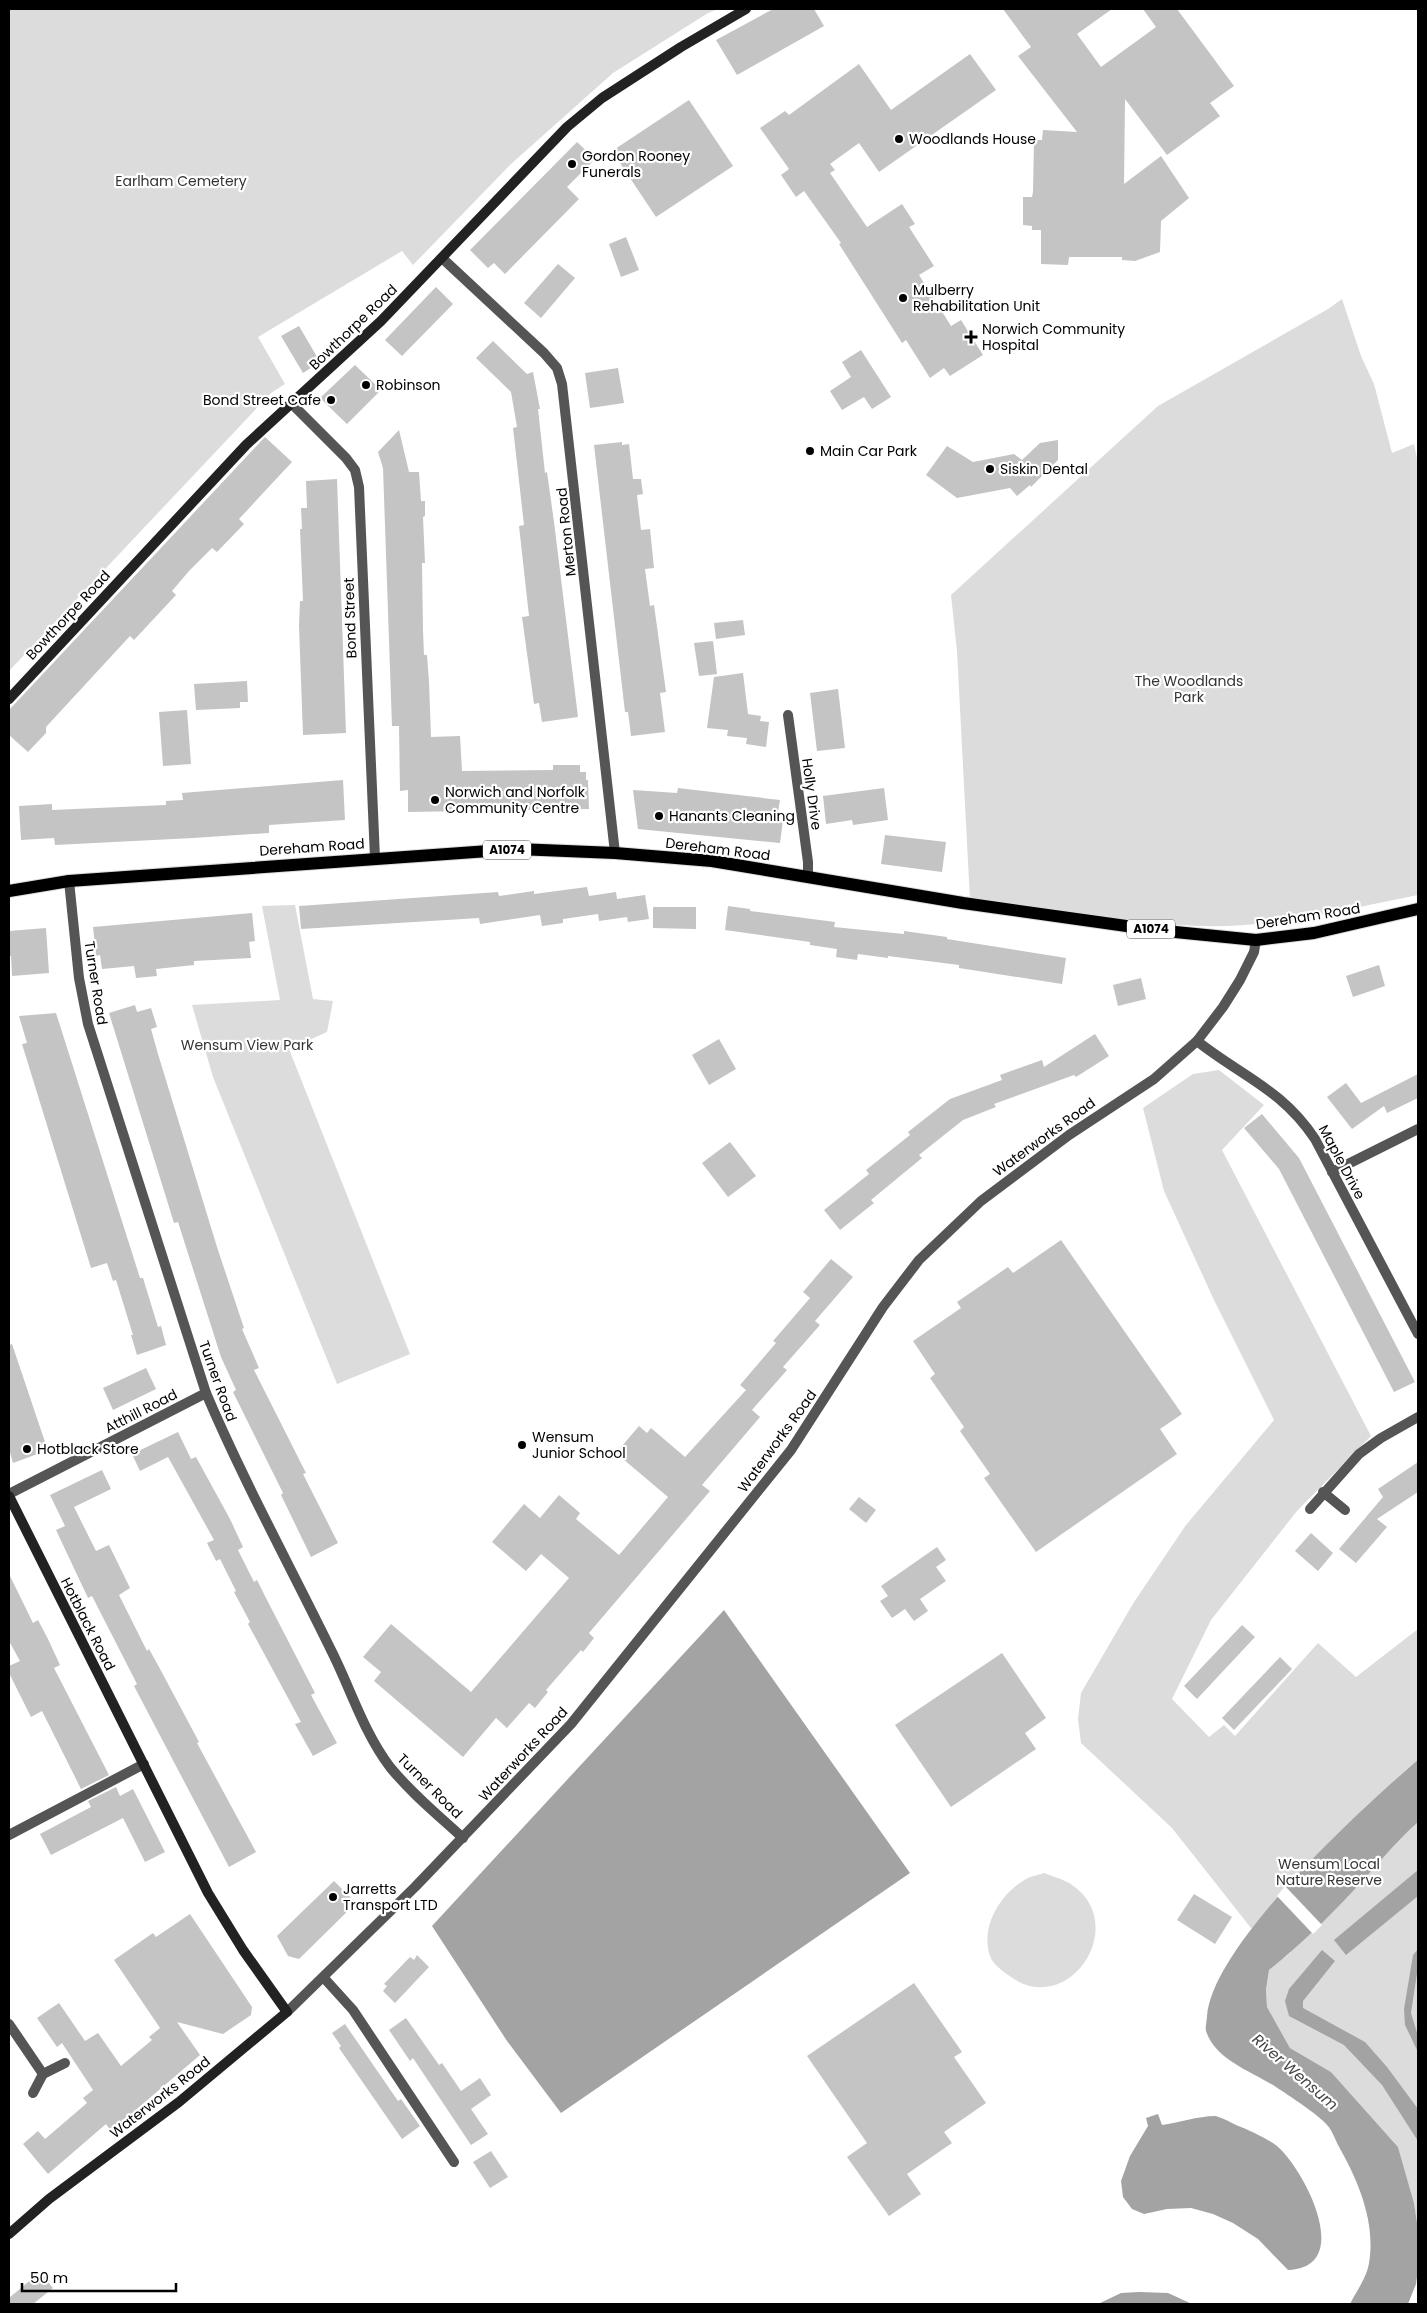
<svg xmlns="http://www.w3.org/2000/svg" width="1427" height="2313" font-family="Poppins,sans-serif">
<rect width="100%" height="100%" fill="#fff"/>
<g fill="#dcdcdc">
<polygon points="9,9 718,9 708,13 613,73 511,164 413,265 402,251 258,337 285,384 271,393 9,671"/>
<path d="M1342 299 1361 356 1374 384 1392 453 1414 444 1418 463V895C1347 909 1274 928 1200 926 1123 923 1046 910 970 900L957 651 951 595 1158 406 1328 309Z"/>
<polygon points="295,905 313,999 333,1001 327,1032 289,1049 410,1354 337,1384 213,1077 192,1005 280,1000 262,906"/>
<polygon points="1219,1070 1264,1105 1222,1150 1371,1436 1297,1511 1211,1620 1172,1699 1209,1737 1224,1725 1235,1736 1318,1643 1356,1677 1418,1629 1418,2229 1414,2203 1398,2147 1331,2072 1290,2048 1267,2007 1266,1990 1269,1970 1291,1952 1251,1928 1172,1828 1081,1743 1078,1719 1081,1693 1134,1602 1186,1525 1274,1420 1214,1300 1164,1191 1143,1108 1193,1074"/>
<path d="M1044 1873C1052 1876 1062 1879 1069 1883 1132 1921 1071 2019 1011 1977 1004 1972 993 1965 990 1956 980 1926 1001 1893 1026 1879 1031 1876 1039 1875 1044 1873Z"/>
</g>
<g fill="#a3a3a3">
<polygon points="724,1610 910,1873 561,2113 507,2041 432,1926"/>
<path d="M1418 1760V1822C1394 1843 1375 1868 1353 1891 1327 1919 1299 1946 1269 1970L1266 1990 1267 2007 1290 2048 1331 2072 1398 2147 1414 2203 1418 2229V2270L1416 2284 1408 2304H1350C1356 2292 1367 2277 1369 2263 1376 2222 1358 2180 1338 2145 1335 2139 1332 2130 1327 2125 1319 2115 1288 2095 1276 2087 1253 2072 1215 2060 1206 2031 1205 2027 1207 2020 1207 2016 1213 1944 1363 1807 1418 1760Z"/>
<polygon points="1418,1870 1418,1896 1346,1955 1334,1940"/>
<polygon points="1418,1949 1418,1967 1411,2013 1418,2036 1418,2052 1405,2025 1404,2009 1413,1955"/>
<polygon points="1322,1950 1335,1961 1303,2001 1303,2008 1365,2042 1387,2067 1418,2109 1418,2141 1382,2085 1344,2045 1289,2016 1285,2001 1289,1989"/>
<path d="M1158 2114 1162 2125C1178 2123 1198 2116 1215 2116 1221 2117 1230 2122 1236 2125 1249 2130 1266 2138 1277 2146 1305 2170 1355 2268 1288 2270L1258 2239 1233 2223 1213 2214 1191 2208 1167 2209 1144 2214 1132 2209 1123 2197 1121 2181 1130 2156 1148 2126 1146 2118Z"/>
<polygon points="1139,2292 1168,2293 1192,2304 1098,2304 1121,2293"/>
</g>
<polygon fill="#fff" points="1285,1886 1322,1925 1313,1934 1277,1896"/>
<g fill="#c4c4c4">
<polygon points="773,9 814,9 824,26 737,75 716,40"/>
<polygon points="1003,9 1112,9 1077,34 1101,67 1156,27 1143,9 1177,9 1234,86 1210,103 1220,116 1167,155 1125,99 1124,184 1161,156 1189,198 1161,221 1160,252 1135,261 1122,260 1122,257 1069,257 1068,265 1041,264 1041,230 1032,230 1032,226 1023,225 1023,197 1032,197 1033,192 1034,140 1042,140 1043,130 1077,132 1018,56 1031,47"/>
<polygon points="970,54 996,90 879,172 859,143 830,164 835,170 830,173 867,227 902,204 915,224 909,227 934,266 919,275 951,326 961,320 983,355 950,376 944,368 930,378 906,340 902,343 839,244 841,243 804,191 796,197 781,175 789,169 760,128 785,111 789,115 859,64 891,110"/>
<polygon points="689,100 733,166 656,217 612,151"/>
<polygon points="577,142 595,159 567,187 579,199 505,274 494,263 488,268 470,250"/>
<polygon points="626,237 639,270 621,277 609,244"/>
<polygon points="558,264 575,278 541,318 524,303"/>
<polygon points="436,287 453,304 402,356 385,340"/>
<polygon points="299,326 320,362 303,373 281,336"/>
<polygon points="493,341 527,374 533,372 540,409 538,409 545,473 547,472 554,522 578,717 542,722 539,703 534,704 522,617 529,616 519,526 524,525 513,428 517,427 511,392 476,358"/>
<polygon points="861,350 891,397 872,409 864,397 842,410 830,391 851,377 842,362"/>
<polygon points="355,365 381,390 347,424 320,398"/>
<polygon points="618,368 624,403 590,408 585,373"/>
<polygon points="399,430 409,472 419,472 421,501 425,501 425,516 423,517 425,563 422,563 423,630 424,655 427,655 429,682 431,737 460,736 462,771 553,770 553,765 580,765 580,772 586,772 586,780 588,780 589,809 408,812 408,790 400,791 399,726 392,726 383,468 378,452"/>
<polygon points="265,437 292,462 239,519 244,524 217,552 212,548 189,571 172,591 176,595 134,640 130,636 46,727 46,733 28,752 9,735 9,710"/>
<polygon points="1058,440 1058,460 1031,487 1030,485 1017,496 1010,488 957,498 926,475 947,446 973,462 1014,454 1022,460 1040,443"/>
<polygon points="622,442 622,445 629,444 633,479 641,479 643,494 637,495 641,530 650,529 654,568 645,569 650,606 654,605 666,692 660,693 665,732 631,736 628,712 625,712 594,445"/>
<polygon points="337,479 346,733 303,735 299,626 300,601 303,601 300,529 302,529 301,508 307,508 306,481"/>
<polygon points="743,620 745,635 716,639 714,623"/>
<polygon points="713,641 717,674 699,676 694,643"/>
<polygon points="743,673 748,714 761,716 760,721 769,722 766,747 746,744 747,738 727,736 728,730 707,728 714,677"/>
<polygon points="247,681 248,702 240,702 240,708 196,710 194,684"/>
<polygon points="838,689 845,748 817,751 810,693"/>
<polygon points="187,710 191,764 163,766 159,712"/>
<polygon points="343,780 345,820 269,825 269,833 193,838 55,845 54,838 21,840 19,806 52,804 52,810 166,805 166,801 183,800 182,793"/>
<polygon points="678,788 780,800 778,812 784,813 780,843 638,829 633,790 677,793"/>
<polygon points="884,788 888,820 853,825 852,820 826,824 823,796"/>
<polygon points="885,835 946,842 942,872 881,864"/>
<polygon points="587,887 589,896 616,892 617,899 645,895 649,919 628,922 627,917 599,921 598,914 563,919 563,923 542,926 540,915 480,924 479,918 301,929 299,906 498,892 499,896 534,891 534,894"/>
<polygon points="728,906 750,909 750,911 835,922 834,927 904,934 904,931 947,937 947,939 1066,958 1062,984 959,968 959,965 888,956 888,958 858,954 857,960 836,957 837,949 810,945 810,942 725,930"/>
<polygon points="653,907 696,907 696,929 653,928"/>
<polygon points="252,913 255,941 249,942 251,958 194,961 194,965 156,969 157,976 136,978 134,966 102,969 100,955 96,956 93,927"/>
<polygon points="46,928 49,973 12,976 11,956 9,956 9,931"/>
<polygon points="1379,965 1385,986 1353,997 1346,976"/>
<polygon points="1141,978 1146,999 1118,1006 1113,985"/>
<polygon points="135,1005 137,1012 151,1008 157,1027 151,1029 158,1054 217,1247 244,1328 242,1329 259,1368 254,1370 306,1473 303,1474 338,1543 311,1557 281,1495 283,1493 233,1392 236,1390 221,1357 178,1222 174,1223 109,1013"/>
<polygon points="56,1013 140,1278 143,1278 158,1327 161,1326 166,1345 137,1355 131,1335 133,1335 116,1280 113,1281 107,1263 91,1268 22,1044 27,1043 19,1016"/>
<polygon points="1095,1034 1109,1056 1076,1077 1074,1075 994,1104 996,1107 963,1120 919,1155 922,1158 871,1200 874,1203 840,1230 824,1210 869,1174 866,1170 910,1135 908,1132 950,1099 1002,1080 1000,1075 1042,1060 1044,1067"/>
<polygon points="719,1039 736,1069 709,1085 692,1055"/>
<polygon points="1418,1074 1418,1098 1387,1113 1384,1106 1352,1129 1327,1097 1346,1083 1361,1103"/>
<polygon points="1262,1114 1299,1158 1415,1382 1394,1392 1279,1169 1244,1128"/>
<polygon points="730,1142 756,1176 728,1197 702,1163"/>
<polygon points="1061,1240 1182,1414 1160,1429 1177,1454 1036,1552 984,1478 990,1474 960,1431 964,1427 930,1378 935,1374 913,1341 961,1308 957,1302 1008,1267 1013,1273"/>
<polygon points="831,1259 853,1277 815,1321 820,1325 783,1367 787,1370 752,1410 760,1417 702,1485 710,1491 589,1633 594,1638 583,1652 581,1650 546,1690 548,1692 535,1708 529,1703 507,1728 496,1718 463,1757 374,1681 381,1672 363,1657 391,1624 471,1692 569,1578 541,1554 526,1571 492,1542 524,1504 540,1518 559,1495 580,1513 576,1519 619,1555 668,1497 616,1453 639,1426 647,1433 651,1428 685,1457 746,1390 740,1385 776,1343 773,1341 810,1298 803,1292"/>
<polygon points="12,1344 47,1448 39,1451 40,1453 13,1463 9,1449 9,1345"/>
<polygon points="146,1368 156,1389 113,1410 103,1388"/>
<polygon points="178,1432 191,1459 196,1457 230,1519 243,1547 238,1550 254,1582 257,1580 266,1598 315,1693 311,1695 337,1743 313,1756 295,1724 301,1722 248,1624 250,1622 234,1592 236,1591 220,1559 216,1561 207,1543 214,1540 168,1457 140,1471 132,1454"/>
<polygon points="1418,1462 1418,1492 1377,1519 1387,1527 1356,1563 1339,1549 1383,1497 1378,1489"/>
<polygon points="102,1470 111,1489 74,1507 96,1551 109,1545 130,1588 119,1595 147,1651 149,1649 159,1667 199,1742 197,1743 256,1852 229,1867 134,1686 137,1684 92,1596 88,1598 56,1530 65,1526 50,1495"/>
<polygon points="859,1497 876,1510 866,1523 849,1509"/>
<polygon points="1311,1533 1333,1553 1318,1571 1295,1551"/>
<polygon points="937,1547 946,1560 936,1567 946,1581 920,1599 928,1611 914,1621 905,1609 892,1618 880,1601 888,1596 881,1586"/>
<polygon points="9,1574 33,1623 38,1620 48,1639 60,1665 54,1668 109,1775 81,1789 42,1711 31,1717 9,1673 9,1666 20,1661 9,1641"/>
<polygon points="1242,1625 1255,1637 1197,1699 1184,1686"/>
<polygon points="1002,1653 1046,1718 1025,1733 1036,1749 951,1807 895,1725"/>
<polygon points="1280,1657 1292,1669 1234,1730 1222,1718"/>
<polygon points="116,1787 120,1796 133,1789 165,1852 145,1862 123,1818 51,1855 40,1834 91,1807 88,1801"/>
<polygon points="334,1881 356,1903 299,1959 288,1956 277,1936"/>
<polygon points="1194,1894 1232,1917 1215,1944 1177,1920"/>
<polygon points="190,1914 252,2007 251,2015 223,2034 177,2022 200,2055 111,2131 106,2124 48,2174 23,2144 38,2131 45,2139 87,2103 83,2098 93,2090 62,2043 57,2047 37,2018 59,2003 85,2041 98,2033 121,2066 152,2040 149,2037 160,2028 114,1960 153,1933 156,1937"/>
<polygon points="417,1955 429,1967 395,2003 383,1991 387,1986 384,1984 410,1957 414,1960"/>
<polygon points="914,1983 962,2052 954,2057 986,2103 944,2132 952,2143 907,2174 921,2194 889,2216 847,2157 867,2143 807,2056"/>
<polygon points="406,2018 439,2065 442,2063 461,2091 480,2078 491,2095 471,2109 488,2134 471,2145 413,2058 410,2061 389,2030"/>
<polygon points="345,2024 398,2101 401,2099 420,2126 402,2139 339,2048 341,2046 332,2033"/>
<polygon points="491,2151 508,2177 490,2188 473,2162"/>
<polygon points="40,2272 53,2288 33,2304 9,2304 9,2298"/>
</g>
<g fill="none" stroke-linecap="round" stroke-linejoin="round">
<g stroke="#dbdbdb" stroke-width="14">
<polyline id="primary" points="9,891 69,881 517,849 615,853 712,861 963,903 1155,930 1256,940 1314,933 1418,909"/>
</g>
<g stroke="#555" stroke-width="10">
<polyline points="442,258 544,353 557,368 562,384 615,853"/>
<polyline points="291,403 346,458 355,470 359,487 375,858"/>
<polyline points="788,715 808,862 808,876"/>
<path d="M69 881 79 978 88 1024 206 1393C244 1482 290 1566 332 1652 351 1690 364 1733 390 1767 411 1793 438 1815 463 1838"/>
<path d="M1197 1041C1241 1076 1282 1089 1315 1139L1418 1334"/>
<polyline points="1332,1172 1418,1129"/>
<polyline points="1323,1492 1345,1510"/>
<polyline points="9,1494 206,1393"/>
<polyline points="1310,1509 1359,1454 1381,1438 1418,1417"/>
<polyline points="9,1835 144,1764"/>
<polyline points="324,1978 353,2010 454,2162"/>
<polyline points="287,2012 415,1887 571,1724 791,1450 883,1307 919,1260 981,1201 1069,1135 1154,1079 1197,1041 1223,1007 1240,980 1254,952 1256,940"/>
<polyline points="9,2024 43,2074"/>
<polyline points="33,2093 43,2074 65,2063"/>
</g>
<g stroke="#222" stroke-width="10">
<polyline points="9,699 246,445 381,321 567,127 602,98 681,47 746,9"/>
<polyline points="9,1496 208,1893 243,1950 287,2012 179,2102 49,2199 9,2234"/>
</g>
<use href="#primary" stroke="#000" stroke-width="12"/>
</g>
<g fill="#000" stroke="#fff" stroke-width="2">
<circle cx="899" cy="139" r="5"/>
<circle cx="572" cy="164" r="5"/>
<circle cx="903" cy="298" r="5"/>
<path d="M968.5 329.5h5v5h5v5h-5v5h-5v-5h-5v-5h5z"/>
<circle cx="366" cy="385" r="5"/>
<circle cx="331" cy="400" r="5"/>
<circle cx="810" cy="451" r="5"/>
<circle cx="990" cy="469" r="5"/>
<circle cx="435" cy="800" r="5"/>
<circle cx="659" cy="816" r="5"/>
<circle cx="522" cy="1445" r="5"/>
<circle cx="27" cy="1449" r="5"/>
<circle cx="333" cy="1897" r="5"/>
</g>
<g text-anchor="middle" stroke-width="4.5" stroke-linejoin="round" paint-order="stroke">
<g fill="#fff" stroke="#4c4c4c" stroke-width="1">
<rect x="483" y="840.5" width="48" height="19" rx="4"/>
<rect x="1127" y="919.5" width="48" height="19" rx="4"/>
</g>
<g font-size="12" font-weight="bold" fill="#000">
<text x="507" y="854">A1074</text>
<text x="1151" y="933">A1074</text>
</g>
<g font-size="14" fill="#000" stroke="#fff" text-anchor="start">
<text x="909" y="144">Woodlands House</text>
<text x="582" y="161">Gordon Rooney<tspan x="582" dy="16">Funerals</tspan></text>
<text x="913" y="295">Mulberry<tspan x="913" dy="16">Rehabilitation Unit</tspan></text>
<text x="982" y="334">Norwich Community<tspan x="982" dy="16">Hospital</tspan></text>
<text x="376" y="390">Robinson</text>
<text x="321" y="405" text-anchor="end">Bond Street Cafe</text>
<text x="820" y="456">Main Car Park</text>
<text x="1000" y="474">Siskin Dental</text>
<text x="445" y="797">Norwich and Norfolk<tspan x="445" dy="16">Community Centre</tspan></text>
<text x="669" y="821">Hanants Cleaning</text>
<text x="532" y="1442">Wensum<tspan x="532" dy="16">Junior School</tspan></text>
<text x="37" y="1454">Hotblack Store</text>
<text x="343" y="1894">Jarretts<tspan x="343" dy="16">Transport LTD</tspan></text>
</g>
<g font-size="14" fill="#333" stroke="#fff">
<text x="181" y="186">Earlham Cemetery</text>
<text x="1189" y="686">The Woodlands<tspan x="1189" dy="16">Park</tspan></text>
<text x="247" y="1050">Wensum View Park</text>
<text x="1329" y="1869">Wensum Local<tspan x="1329" dy="16">Nature Reserve</tspan></text>
</g>
<g font-size="14" fill="#000" stroke="#fff">
<text transform="translate(353 327) rotate(-44)" y="5">Bowthorpe Road</text>
<text transform="translate(566 532) rotate(-96)" y="5">Merton Road</text>
<text transform="translate(68 615) rotate(-47)" y="5">Bowthorpe Road</text>
<text transform="translate(350 618) rotate(-92)" y="5">Bond Street</text>
<text transform="translate(812 794) rotate(82)" y="5">Holly Drive</text>
<text transform="translate(312 847) rotate(-4)" y="5">Dereham Road</text>
<text transform="translate(718 849) rotate(7)" y="5">Dereham Road</text>
<text transform="translate(1308 916) rotate(-9)" y="5">Dereham Road</text>
<text transform="translate(96 983) rotate(81)" y="5">Turner Road</text>
<text transform="translate(1044 1137) rotate(-36)" y="5">Waterworks Road</text>
<text transform="translate(1342 1162) rotate(62)" y="5">Maple Drive</text>
<text transform="translate(218 1381) rotate(70)" y="5">Turner Road</text>
<text transform="translate(141 1411) rotate(-27)" y="5">Atthill Road</text>
<text transform="translate(777 1441) rotate(-54)" y="5">Waterworks Road</text>
<text transform="translate(88 1624) rotate(63)" y="5">Hotblack Road</text>
<text transform="translate(523 1754) rotate(-47)" y="5">Waterworks Road</text>
<text transform="translate(430 1786) rotate(45)" y="5">Turner Road</text>
<text transform="translate(160 2097) rotate(-38)" y="5">Waterworks Road</text>
</g>
<g font-size="15" font-style="italic" fill="#444" stroke="#fff">
<text transform="translate(1295 2072) rotate(41)" y="5">River Wensum</text>
</g>
</g>
<rect width="1427" height="2313" fill="none" stroke="#000000" stroke-width="20"/>
<path d="M22 2283v8h154v-8" fill="none" stroke="#000000" stroke-width="2.5"/>
<text x="30" y="2283" font-size="15" fill="#000000" stroke="#ffffff" stroke-width="4" paint-order="stroke">50 m</text>
</svg>
